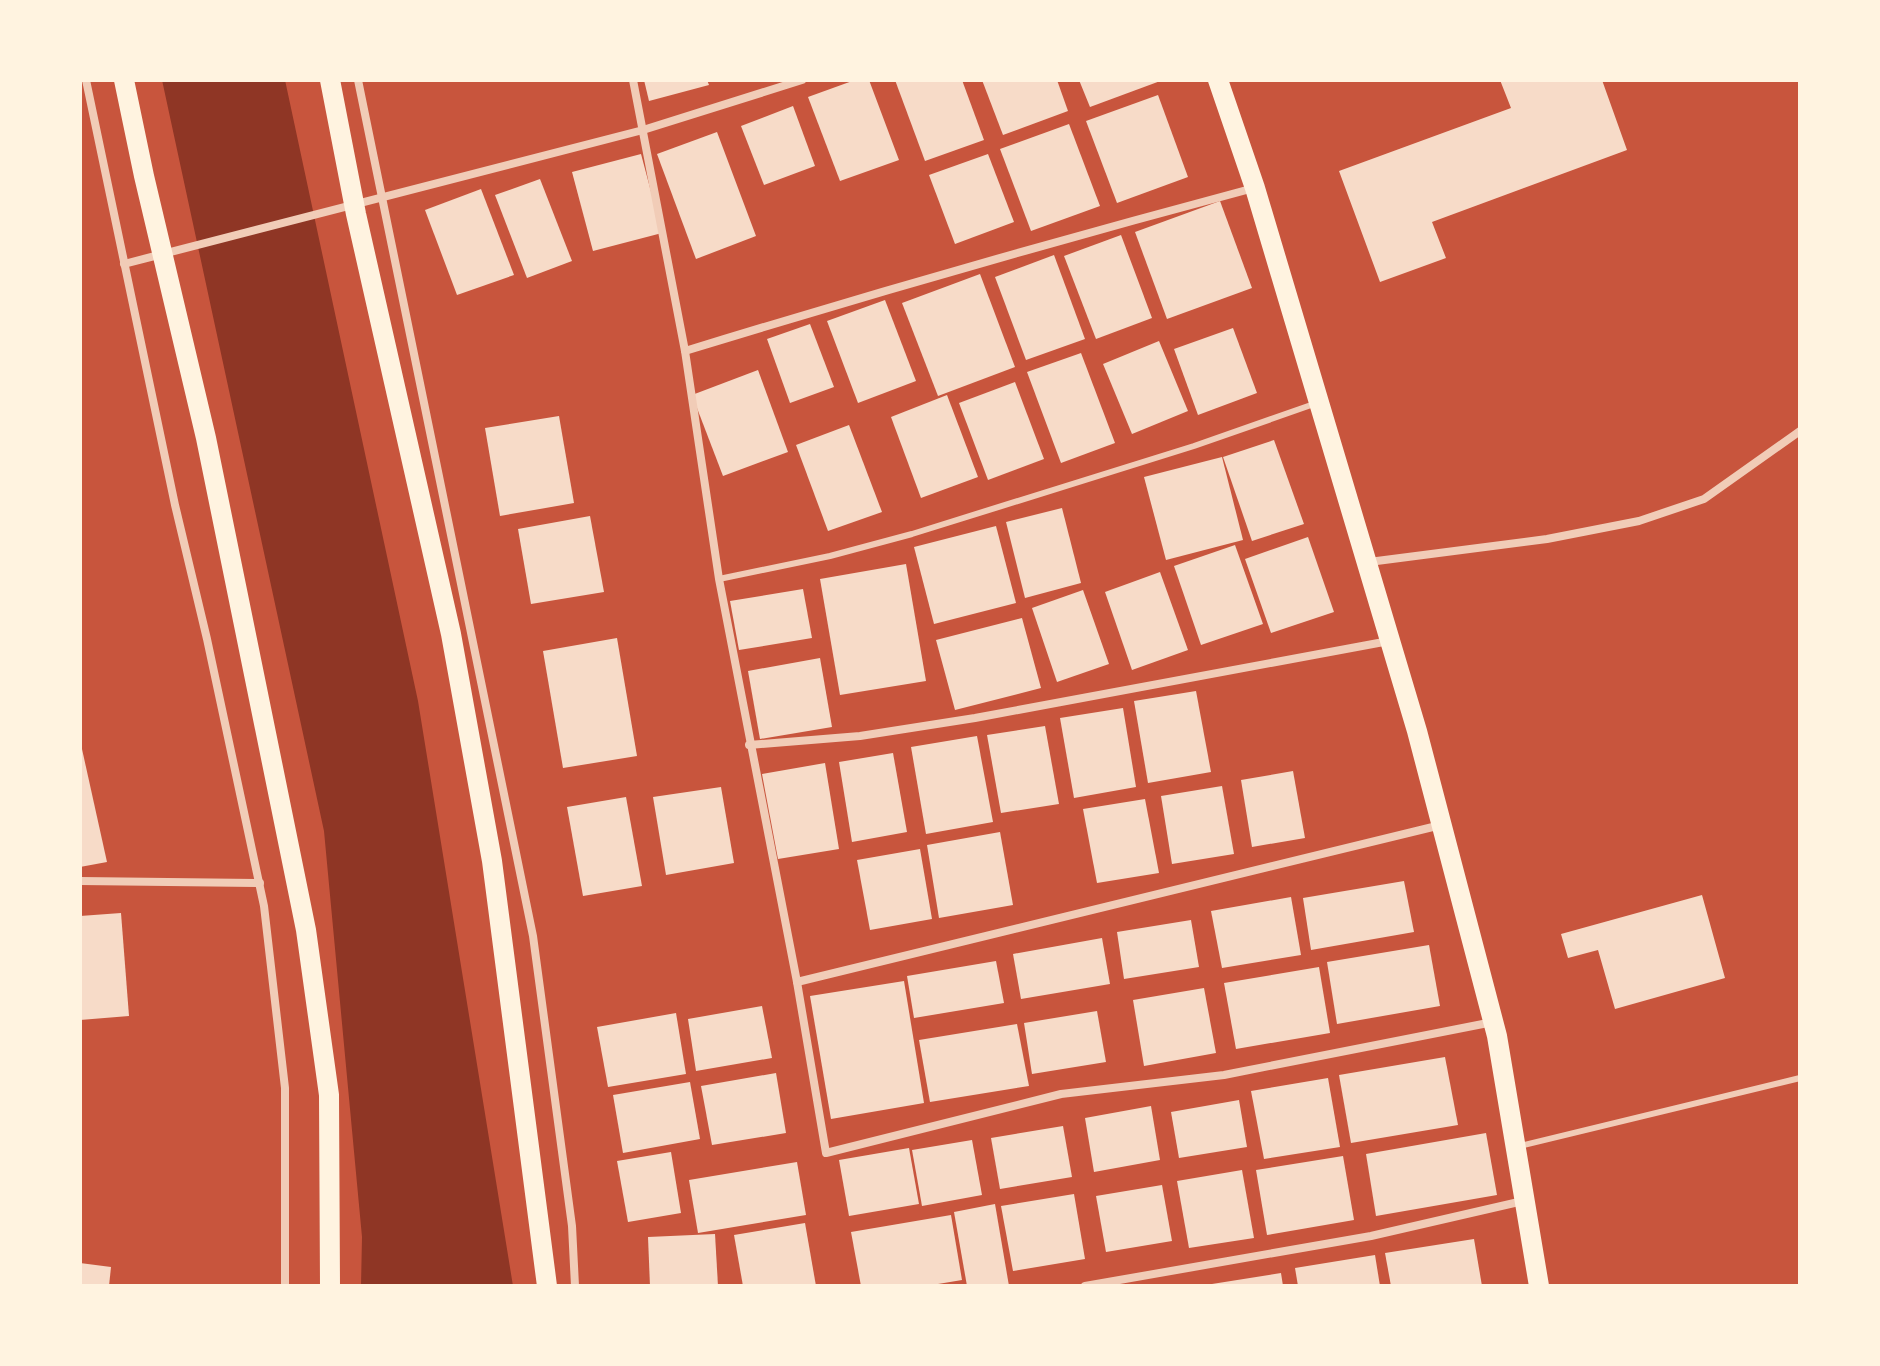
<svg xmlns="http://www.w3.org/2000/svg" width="1880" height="1366" font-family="'PT Sans Narrow',sans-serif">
<rect width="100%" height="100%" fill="#c8553d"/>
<polygon fill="#8f3625" points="162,80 285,80 418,701 513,1286 361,1286 362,1237 324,831"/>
<g fill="#f7dbc8">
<polygon points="644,80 707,80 709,85 649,101"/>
<polygon points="855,80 869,80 899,160 840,181 808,97"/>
<polygon points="895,80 962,80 984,140 925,161"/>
<polygon points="982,80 1057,80 1068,111 1003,135"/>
<polygon points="1079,80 1163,80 1090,107"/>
<polygon points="1500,80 1602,80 1627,150 1432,222 1446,258 1380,282 1339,171 1511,108"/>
<polygon points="1158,95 1188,177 1117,203 1086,121"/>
<polygon points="793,106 815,166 764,185 741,126"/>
<polygon points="1069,124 1100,206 1031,231 1000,149"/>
<polygon points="717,132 756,236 696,259 657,154"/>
<polygon points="641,154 662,233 593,251 572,172"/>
<polygon points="988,154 1014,222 955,244 929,175"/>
<polygon points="540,179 572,261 527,278 495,195"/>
<polygon points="481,189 514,275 457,295 425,210"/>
<polygon points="1220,201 1252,288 1167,319 1135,232"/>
<polygon points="1121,235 1152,318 1096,339 1064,256"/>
<polygon points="1054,255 1085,339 1026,360 995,277"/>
<polygon points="980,274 1015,367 938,396 902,303"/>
<polygon points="885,300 916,381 858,403 827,321"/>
<polygon points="810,324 834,387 790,403 767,339"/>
<polygon points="1233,328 1257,393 1198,415 1174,349"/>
<polygon points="1159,341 1188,411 1132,434 1103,364"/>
<polygon points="1081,353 1115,443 1061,463 1027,372"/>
<polygon points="758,370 788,452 723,476 692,395"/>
<polygon points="1015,382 1044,459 988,480 959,403"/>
<polygon points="947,395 978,477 921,498 891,417"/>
<polygon points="559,416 574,503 500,516 485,428"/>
<polygon points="849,425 882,512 828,531 796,445"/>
<polygon points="1274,440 1304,524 1252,541 1223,457"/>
<polygon points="1222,457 1243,540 1166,560 1144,477"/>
<polygon points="1062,508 1081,583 1025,598 1006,522"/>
<polygon points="590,516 604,592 531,604 518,529"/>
<polygon points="996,526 1016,603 934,624 914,547"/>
<polygon points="1308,537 1334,612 1271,633 1245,559"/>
<polygon points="1235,545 1263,624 1201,645 1174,566"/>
<polygon points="906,564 926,681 840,695 820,579"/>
<polygon points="1160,572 1188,650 1132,670 1105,592"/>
<polygon points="803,589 812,638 739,650 730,601"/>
<polygon points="1083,590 1109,664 1057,682 1032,608"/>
<polygon points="1022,618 1041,688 955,710 936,640"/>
<polygon points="617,638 637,756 563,768 543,651"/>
<polygon points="820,658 832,727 760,739 748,671"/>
<polygon points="1196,691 1211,772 1148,783 1134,701"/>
<polygon points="1123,708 1136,787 1074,798 1060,718"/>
<polygon points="1045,726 1059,804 1001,813 987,735"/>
<polygon points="977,736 993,822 926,834 911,747"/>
<polygon points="80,740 107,862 80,867"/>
<polygon points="893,753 907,832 852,842 839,762"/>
<polygon points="825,763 839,849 778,859 762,774"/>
<polygon points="1293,771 1305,838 1252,847 1241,780"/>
<polygon points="1222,786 1234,854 1172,864 1161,796"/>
<polygon points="721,787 734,863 666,875 653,797"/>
<polygon points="626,797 642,886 583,896 567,807"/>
<polygon points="1145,799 1159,873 1097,883 1083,809"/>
<polygon points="1000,832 1013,905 939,918 927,845"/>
<polygon points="920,849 932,919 870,930 857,860"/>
<polygon points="1404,881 1414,932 1311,950 1303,898"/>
<polygon points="1702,895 1725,978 1615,1009 1598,950 1568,958 1561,934"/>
<polygon points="1291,897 1301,955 1222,968 1211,911"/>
<polygon points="121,913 129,1016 80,1020 80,916"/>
<polygon points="1191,920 1199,967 1124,979 1117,932"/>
<polygon points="1102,938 1110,984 1021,999 1013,954"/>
<polygon points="1429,945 1440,1006 1337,1024 1327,962"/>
<polygon points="996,961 1004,1003 914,1018 907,976"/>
<polygon points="1319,967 1330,1033 1236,1049 1224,983"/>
<polygon points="904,981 924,1103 831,1119 810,996"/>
<polygon points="1204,988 1216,1053 1144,1066 1133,1000"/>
<polygon points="762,1006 772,1058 696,1071 688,1019"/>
<polygon points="1097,1011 1106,1062 1032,1074 1024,1023"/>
<polygon points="676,1013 686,1074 608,1087 597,1027"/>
<polygon points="1017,1024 1029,1086 930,1102 919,1040"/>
<polygon points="1445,1057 1458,1125 1351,1143 1339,1075"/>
<polygon points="776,1073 786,1133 712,1145 701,1086"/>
<polygon points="1328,1078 1340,1147 1264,1159 1251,1091"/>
<polygon points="690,1082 700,1139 623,1153 613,1095"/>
<polygon points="1239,1100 1247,1147 1179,1158 1171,1112"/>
<polygon points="1151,1106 1160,1160 1094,1172 1085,1118"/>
<polygon points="1063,1126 1072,1177 1000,1189 991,1138"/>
<polygon points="1486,1133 1497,1195 1376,1216 1366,1154"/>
<polygon points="972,1140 982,1195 922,1206 912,1150"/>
<polygon points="909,1148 919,1204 849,1216 839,1160"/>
<polygon points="671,1152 681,1213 628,1222 617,1161"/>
<polygon points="1343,1156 1354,1220 1267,1235 1256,1170"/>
<polygon points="797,1162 806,1215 698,1233 689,1180"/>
<polygon points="1242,1170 1254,1238 1189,1248 1177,1181"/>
<polygon points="1162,1185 1172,1241 1106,1252 1096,1196"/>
<polygon points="1074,1194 1085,1259 1013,1271 1001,1206"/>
<polygon points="995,1204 1009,1286 967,1286 954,1212"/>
<polygon points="951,1215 962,1280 926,1286 861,1286 851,1232"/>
<polygon points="805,1223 816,1286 743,1286 734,1235"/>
<polygon points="715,1234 718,1286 650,1286 648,1237"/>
<polygon points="1474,1239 1482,1286 1391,1286 1385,1253"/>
<polygon points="1375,1255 1380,1286 1298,1286 1295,1268"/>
<polygon points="80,1263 111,1267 109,1286 80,1286"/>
<polygon points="1281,1273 1283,1286 1212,1286 1212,1284"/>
</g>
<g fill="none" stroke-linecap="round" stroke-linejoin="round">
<g stroke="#f1ccb7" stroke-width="6">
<polyline points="719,579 830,556 912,534 1194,446 1314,404"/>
<polyline points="1520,1146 1800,1078"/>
</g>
<g stroke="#f1ccb7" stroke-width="8">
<polyline points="86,80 175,505 207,639 264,906 285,1088 285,1286"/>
<polyline points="358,80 533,936 572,1226 575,1286"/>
<polyline points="633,80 685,351 719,579 797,982 826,1153 1061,1094 1224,1075 1493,1022"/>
<polyline points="124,264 643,130 802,80"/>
<path d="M685 351C874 293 1063 239 1254 188"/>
<polyline points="1369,562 1547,539 1639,521 1704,499 1800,431"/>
<polyline points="749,745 860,736 975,718 1389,641"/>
<polyline points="80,881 260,883"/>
<polyline points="797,982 1441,825"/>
<polyline points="1085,1286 1371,1236 1523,1201"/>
</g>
<g stroke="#fff3e0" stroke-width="20">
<polyline points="124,80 144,176 206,438 306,930 329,1095 330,1286"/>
<polyline points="330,80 356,214 451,634 492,861 547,1286"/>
<polyline points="1218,80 1255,188 1417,731 1497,1036 1539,1286"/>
</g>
</g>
<rect width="1880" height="1366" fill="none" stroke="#fff3e0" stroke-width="164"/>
</svg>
